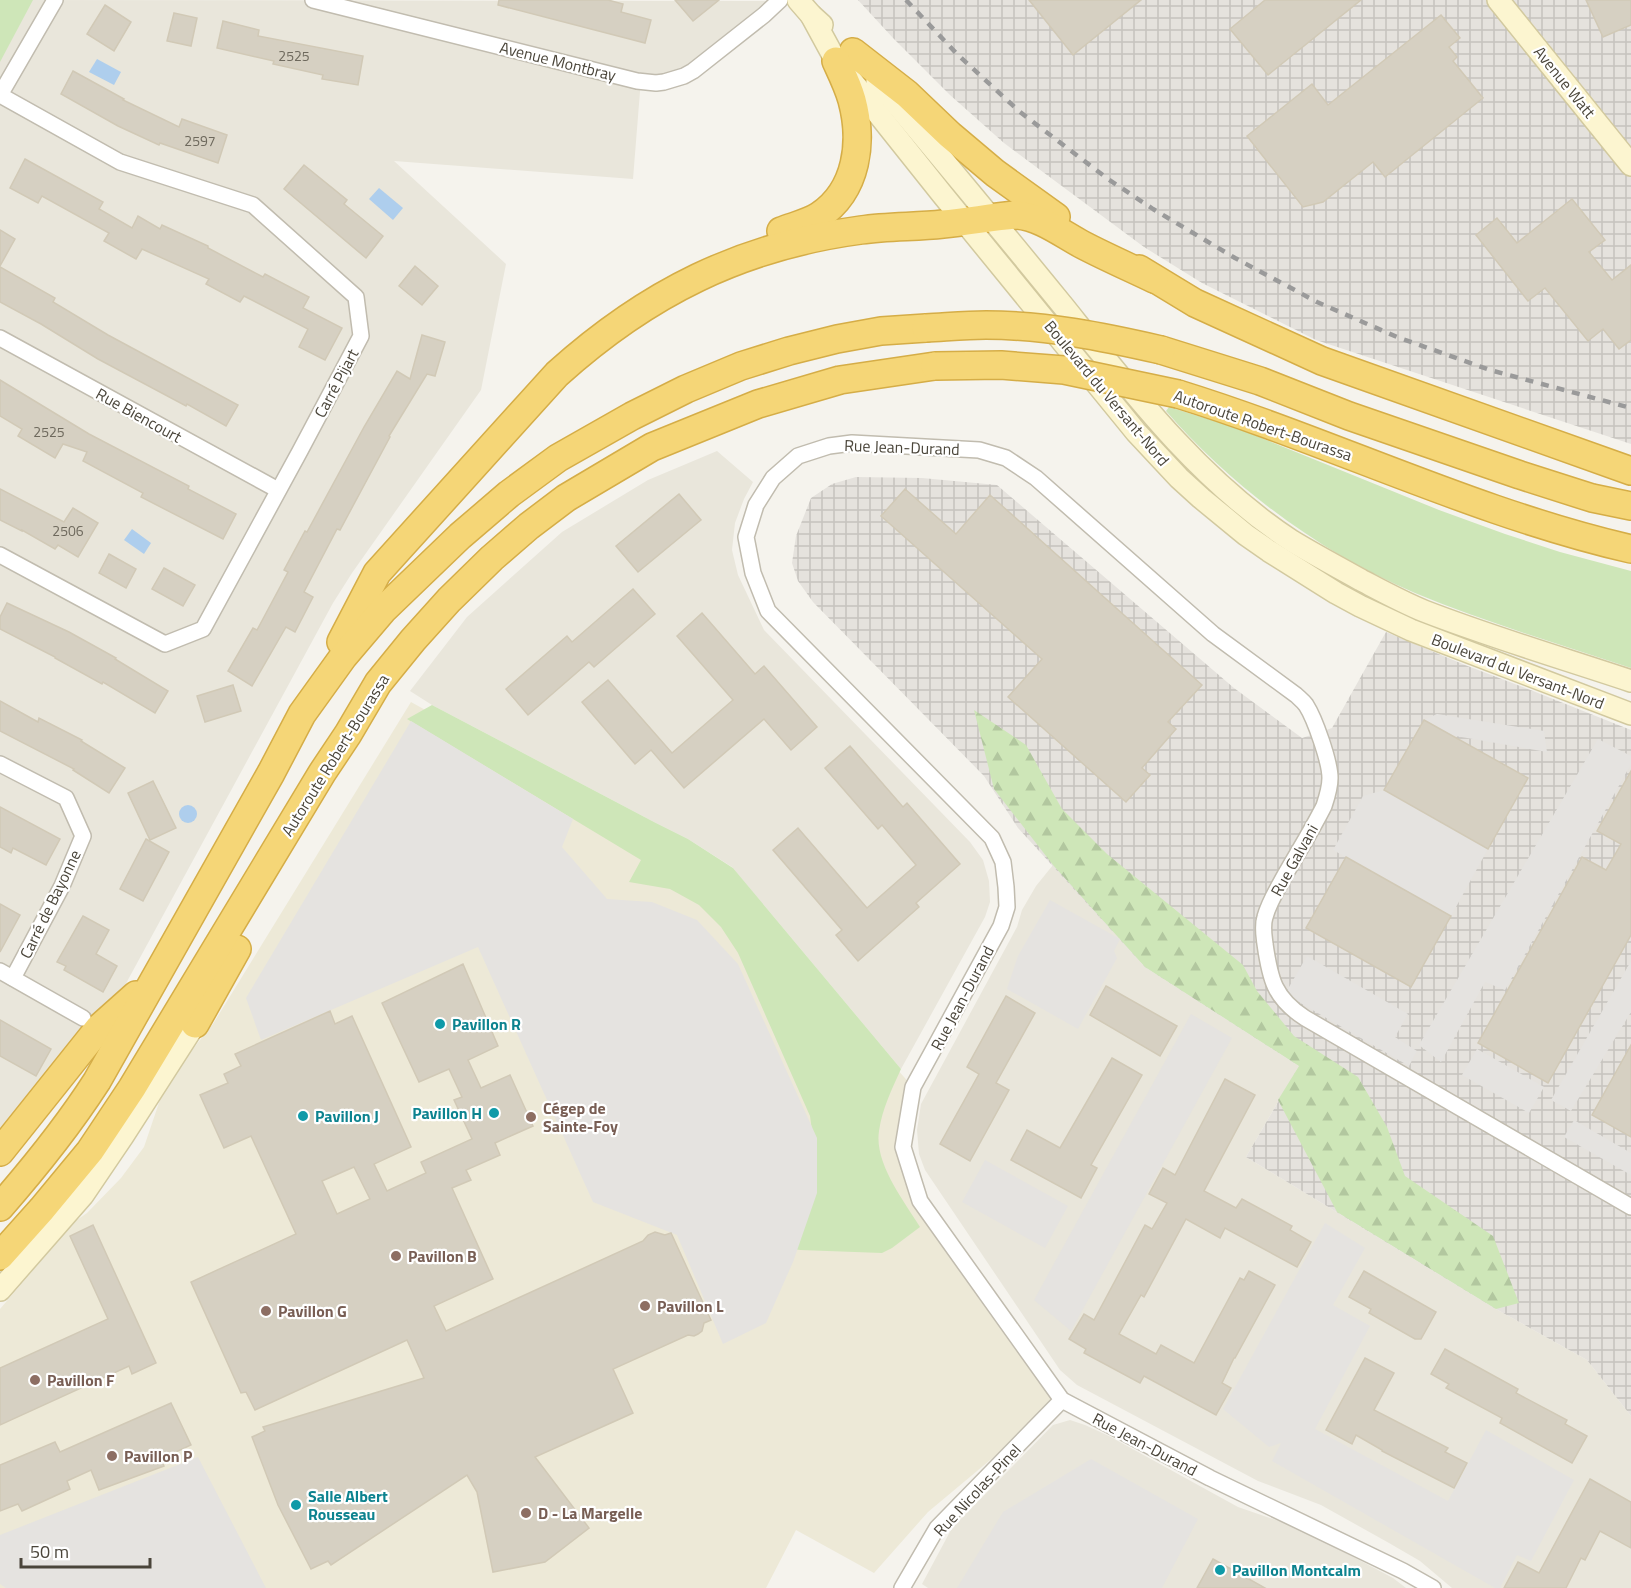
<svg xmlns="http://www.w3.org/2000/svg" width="1631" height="1588" font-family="'Titillium Web',sans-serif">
<defs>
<pattern id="industrial-grid" width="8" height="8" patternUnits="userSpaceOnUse" patternTransform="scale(1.5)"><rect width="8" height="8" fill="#e5e2dd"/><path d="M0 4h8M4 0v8" fill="none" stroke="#c6c3be"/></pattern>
<pattern id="forest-firs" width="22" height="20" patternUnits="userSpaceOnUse" patternTransform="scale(1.5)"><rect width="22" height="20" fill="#cee6b8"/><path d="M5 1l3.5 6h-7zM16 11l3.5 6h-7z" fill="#b2c79f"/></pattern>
</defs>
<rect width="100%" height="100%" fill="#f5f3ed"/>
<g fill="#e9e6db">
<polygon points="0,0 788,1 698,68 641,79 633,179 394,161 506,264 481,390 352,573 333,603 117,1000 0,1140"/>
<polygon points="717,451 753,482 744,499 735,523 732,550 738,575 764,630 970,842 983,860 989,881 990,902 985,917 901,1069 732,867 688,839 654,822 432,705 410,691 467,617 562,532 648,480"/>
<polygon points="1053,865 1145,967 1299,1066 1246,1157 1496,1309 1587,1360 1631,1416 1631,1588 1452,1588 1420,1561 1389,1543 1321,1505 1258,1481 1077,1385 1060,1370 925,1170 919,1154 917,1130 921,1104 1017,927 1022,910 1036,886"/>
<polygon points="1070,1420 1085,1425 1109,1436 1238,1507 1299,1528 1393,1578 1406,1588 928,1588 922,1584 952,1528 1053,1425"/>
</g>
<g fill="url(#industrial-grid)">
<polygon points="858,0 1631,0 1631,444 1316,340 1202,283 1144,247 1004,143 950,95 893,38"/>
<polygon points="856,477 922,478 997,485 1234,688 1302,738 1332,728 1386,632 1465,665 1533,691 1631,730 1631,1416 1587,1360 1496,1309 1246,1157 1299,1066 1145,967 1018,828 984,776 813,602 798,581 792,563 796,536 811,498 832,484"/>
</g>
<polygon fill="#ede9d7" points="411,702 723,876 913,1087 903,1147 920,1201 1062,1400 928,1512 874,1573 796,1530 766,1588 0,1588 0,1309 74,1222 87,1213 121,1178 144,1147 166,1082 213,1024"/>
<g fill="#cee6b8">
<polygon points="0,0 33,0 0,62"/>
<path d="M1169 407 1237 428 1439 510 1505 534 1560 552 1631 571V668C1559 644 1485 622 1415 593 1322 554 1232 487 1166 411Z"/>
<path d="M432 705 654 822 688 839 733 868 901 1069C892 1089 882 1109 879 1131 874 1163 904 1201 920 1227L892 1248 882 1253 800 1250 794 1249 814 1145 810 1116 738 953 721 927 699 905 670 889 629 882 641 860 407 719Z"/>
</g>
<polygon fill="url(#forest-firs)" points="974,710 1026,745 1062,809 1107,854 1243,965 1257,991 1294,1036 1358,1077 1387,1127 1405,1176 1493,1236 1519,1303 1496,1309 1337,1212 1278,1100 1299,1066 1145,967 1053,865 994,789"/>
<g fill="#e5e3e0">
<polygon points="1437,714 1544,731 1547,752 1450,735 1424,720"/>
<polygon points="411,721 573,819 562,847 607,899 652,902 697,920 738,964 817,1138 817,1193 793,1262 766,1323 723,1344 677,1235 593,1202 478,947 261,1040 246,998"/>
<polygon points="1598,739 1631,756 1631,764 1505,990 1485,982 1441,1062 1419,1045"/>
<polygon points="1384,790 1488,849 1451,916 1333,850 1363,796"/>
<polygon points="1050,900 1120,939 1114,951 1117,958 1078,1029 1007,989 1018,956"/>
<polygon points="1307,956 1408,1014 1395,1037 1417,1051 1409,1066 1285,994"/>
<polygon points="1631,961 1631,1012 1571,1111 1551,1100"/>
<polygon points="1191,1014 1232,1038 1071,1331 1034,1300"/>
<polygon points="1477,1049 1544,1087 1529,1113 1462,1075"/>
<polygon points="1574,1120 1631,1153 1631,1175 1564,1137"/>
<polygon points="985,1160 1068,1206 1045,1248 962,1202"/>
<polygon points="1325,1223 1365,1248 1333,1305 1370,1326 1315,1429 1448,1501 1486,1430 1574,1480 1531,1561 1517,1555 1500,1588 1495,1588 1272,1461 1281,1443 1269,1447 1223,1409"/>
<polygon points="198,1457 266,1588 6,1588 0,1584 0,1535"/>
<polygon points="1091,1459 1198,1519 1162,1588 957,1588 1003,1512"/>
</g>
<g fill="#aeceed">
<polygon points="97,59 121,72 114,85 89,72"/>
<polygon points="379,188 403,208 393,220 369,199"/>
<polygon points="132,529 151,543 144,554 124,540"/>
<circle cx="188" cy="814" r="9"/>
</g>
<g fill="#d6d0c2" stroke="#d1c9b6" stroke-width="1.5" fill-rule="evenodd">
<polygon points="499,0 608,0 623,4 621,12 651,20 645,43 498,5"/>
<polygon points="675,0 719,0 693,21"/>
<polygon points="1029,0 1141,0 1073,55"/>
<polygon points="1265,0 1361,0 1268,75 1230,29"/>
<polygon points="1586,0 1631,0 1631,25 1603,37"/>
<polygon points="105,5 131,22 114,51 87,34"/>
<polygon points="174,13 197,18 191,46 167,41"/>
<polygon points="1441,15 1460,38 1449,47 1457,57 1453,61 1483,98 1385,177 1373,162 1323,202 1303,207 1247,136 1312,84 1328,105"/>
<polygon points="223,21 259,30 258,36 363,56 358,85 322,79 323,75 273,64 274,61 217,48"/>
<polygon points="73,71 124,99 123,100 179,127 182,119 227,135 218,163 160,143 159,145 118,126 61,94"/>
<polygon points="25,159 103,202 99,209 132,228 138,216 160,229 162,225 208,246 208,248 263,277 265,274 309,297 303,308 342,328 325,360 299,347 308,329 244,296 240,302 206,284 209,279 142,249 136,259 104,241 109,233 42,196 38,203 10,188"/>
<polygon points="304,165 347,200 344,204 383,236 366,258 284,189"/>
<polygon points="1572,199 1605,240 1589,252 1612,280 1631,265 1631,340 1619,349 1603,329 1588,341 1545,288 1528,301 1476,235 1497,218 1517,243"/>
<polygon points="0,230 15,239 0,266"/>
<polygon points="415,266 438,286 422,305 399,286"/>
<polygon points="0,267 55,298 53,302 108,335 238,405 226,426 187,404 186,406 98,359 41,324 0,302"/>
<polygon points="422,335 445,342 435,376 427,374 389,436 390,437 340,530 337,529 304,592 313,597 295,632 286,627 252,686 228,671 253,628 257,630 288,572 284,570 305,531 307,532 364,427 397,371 410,379"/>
<polygon points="0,380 89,434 189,486 188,489 236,514 223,539 141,497 143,493 83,461 87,452 63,444 55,458 18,436 22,429 0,416"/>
<polygon points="0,489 64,522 73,508 98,523 78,557 58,545 55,549 22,530 22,531 0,520"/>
<polygon points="905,489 956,534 990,495 1202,685 1168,722 1176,729 1142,768 1150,775 1126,802 1008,697 1042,659 881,516"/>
<polygon points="679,494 701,520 638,572 616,546"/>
<polygon points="109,554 136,569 126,588 99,573"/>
<polygon points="164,568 195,585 183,606 152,589"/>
<polygon points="633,589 655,614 594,667 589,662 528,715 506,689 567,636 572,642"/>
<polygon points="7,603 69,632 116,658 115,659 168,691 155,713 103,682 102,684 55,658 55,657 0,629 0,617"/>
<polygon points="702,613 755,674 764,666 817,727 791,750 764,719 684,788 651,750 635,764 582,702 608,680 672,753 733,700 677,636"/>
<polygon points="233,685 241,711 205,722 197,696"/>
<polygon points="0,701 38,722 39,718 82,740 81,741 125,768 109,793 73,770 74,769 0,731"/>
<polygon points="1424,720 1528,778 1488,849 1384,790"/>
<polygon points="850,746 903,807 907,803 960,864 916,903 919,907 858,961 836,935 842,930 773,850 798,828 867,908 916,865 882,825 878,829 825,768"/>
<polygon points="1631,771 1631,935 1548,1083 1478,1043 1582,857 1606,870 1621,844 1597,831"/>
<polygon points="153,781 176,828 150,840 128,793"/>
<polygon points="0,807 60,839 46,865 13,848 11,853 0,847"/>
<polygon points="146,839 169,852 143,901 120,889"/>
<polygon points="1346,857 1451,916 1411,987 1306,928"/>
<polygon points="0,904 20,915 0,952"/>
<polygon points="83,916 109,930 96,954 117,966 103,992 64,970 66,966 57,962"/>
<path d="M463 964 498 1046 468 1060 481 1088 510 1075 533 1126 495 1143 500 1155 466 1170 471 1180 452 1188 493 1279 434 1306 446 1331 643 1241 648 1235 655 1232 665 1235 671 1233 711 1320 704 1323 702 1331 698 1334 694 1336 688 1335 613 1369 633 1413 535 1457 589 1528 545 1562 493 1572 477 1492 467 1475 331 1565 328 1561 311 1569 278 1505 252 1437 265 1431 263 1427 424 1378 407 1340 255 1410 246 1392 241 1393 191 1282 296 1234 251 1136 224 1148 200 1095 228 1083 224 1074 241 1066 235 1054 330 1011 335 1024 352 1016 411 1147 374 1164 387 1191 426 1173 421 1162 472 1139 454 1100 462 1097 449 1069 419 1082 382 1003ZM354 1167 370 1199 337 1214 322 1181Z"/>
<polygon points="1106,986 1177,1026 1160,1056 1090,1015"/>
<polygon points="1006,996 1035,1013 996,1083 1009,1090 970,1161 940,1144 979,1074 967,1067"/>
<polygon points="0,1020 51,1049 36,1076 0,1056"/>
<polygon points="1631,1045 1631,1137 1592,1115"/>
<polygon points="1112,1058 1142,1075 1091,1165 1097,1168 1081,1198 1011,1160 1027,1130 1060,1148"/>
<polygon points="1225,1079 1255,1095 1204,1191 1236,1208 1242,1199 1292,1226 1290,1230 1311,1242 1297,1267 1225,1228 1220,1238 1186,1219 1144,1297 1141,1295 1119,1334 1156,1354 1161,1345 1194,1363 1240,1278 1244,1280 1249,1271 1275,1285 1235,1358 1234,1358 1222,1383 1231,1388 1216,1415 1144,1376 1140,1383 1084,1353 1086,1349 1069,1339 1084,1314 1094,1320 1145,1225 1152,1229 1167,1203 1149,1194 1163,1168 1175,1175"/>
<polygon points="93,1225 156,1363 132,1374 129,1366 0,1425 0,1368 108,1319 70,1236"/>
<polygon points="1364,1271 1436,1312 1421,1339 1415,1339 1369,1313 1371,1309 1349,1297"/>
<polygon points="1445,1349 1518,1389 1516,1393 1567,1420 1565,1424 1587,1436 1572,1463 1500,1423 1502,1418 1446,1388 1449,1384 1431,1374"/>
<polygon points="1365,1358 1394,1373 1374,1410 1448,1448 1445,1452 1467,1463 1454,1488 1382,1451 1382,1450 1356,1435 1352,1444 1326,1430"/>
<polygon points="171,1403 191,1445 161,1459 164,1466 99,1490 91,1470 67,1481 70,1489 22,1511 18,1504 0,1511 0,1465 55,1442 60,1452"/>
<polygon points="1590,1479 1631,1502 1631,1548 1600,1531 1585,1560 1581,1558 1566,1588 1504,1588 1518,1562 1539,1573"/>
<polygon points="1213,1559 1265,1588 1197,1588"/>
</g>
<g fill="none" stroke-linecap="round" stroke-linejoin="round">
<g stroke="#c1bcaf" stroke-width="18">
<g id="street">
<polyline points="313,0 637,81 656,83 664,82 684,76 693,71 764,15 780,0"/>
<polyline points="0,95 55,0"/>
<polyline points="0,338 278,490"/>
<polyline points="0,555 165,644 203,629 300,451 361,336 356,297 253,205 120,162 0,95"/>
<polyline points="0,764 66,798 83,836 62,886 13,978"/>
<polyline points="0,971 83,1018"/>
<polyline points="902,1588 937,1528 1062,1400"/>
<path d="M1433 1588 1403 1571 1210 1478 1062 1400 920 1201 903 1147 913 1087 1001 926 1007 907 1006 887 1003 862 992 838 768 611 753 573 746 537 756 505 773 478 798 456 829 446 852 443 979 450 1006 458 1036 478 1213 634 1296 695C1299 698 1303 701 1306 705 1315 719 1330 762 1330 778 1330 788 1327 797 1324 806 1312 830 1298 852 1285 875 1278 888 1269 902 1265 917 1262 926 1264 935 1265 944 1270 979 1274 998 1305 1018L1631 1207"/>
</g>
</g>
<g stroke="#d2c99f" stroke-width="24">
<g id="secondary">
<polyline points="798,0 811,15 822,25"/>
<polyline points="1498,0 1631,165"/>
<polyline points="811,15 836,61 942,194 1136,432 1179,478 1201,498 1246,535 1269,551 1336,593 1360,606 1411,630 1631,714"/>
<path d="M877 81C940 156 1002 231 1064 307 1132 392 1200 481 1292 541 1315 555 1338 567 1361 580 1382 591 1402 602 1424 611 1491 637 1562 658 1631 681"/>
<polyline points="0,1290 83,1195 123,1136 195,1024"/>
</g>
</g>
<g stroke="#d5ad47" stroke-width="30">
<g id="highway">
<polyline points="853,52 907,94 950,135 995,173 1056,217"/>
<path d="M781 231C794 226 808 223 819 216 858 190 863 141 852 100 848 86 842 74 836 61"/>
<polyline points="1139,269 1195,303 1322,361 1631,471"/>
<polyline points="1161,350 1260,381 1349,416 1520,475 1592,498 1631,506"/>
<path d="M1178 394C1330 441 1475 513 1631 549"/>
<path d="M341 642 377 573 557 374C647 293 741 246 861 230 888 226 916 227 943 224 967 222 991 217 1015 215 1040 216 1062 234 1083 245 1106 257 1131 268 1154 279"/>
<polyline points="195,1024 237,949"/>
<polyline points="0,1152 99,1028 136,995"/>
<path d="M0 1207C35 1167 68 1126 97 1081L271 773 302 714 343 657 383 610 460 536 509 494 558 458 632 416 686 389 741 366 789 351 837 339 881 331 926 328"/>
<polyline points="0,1256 42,1209 90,1151 132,1088 322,773 348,734 378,683 413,640 449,600 492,558 529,526 566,498 652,447 758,404 840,380 935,366"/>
</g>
</g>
<use href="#street" stroke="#fff" stroke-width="15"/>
<use href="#secondary" stroke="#fcf5d0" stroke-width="21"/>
<use href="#highway" stroke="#f5d677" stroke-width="27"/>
<polyline stroke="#9a9a9a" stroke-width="4.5" stroke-dasharray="8 8" stroke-linecap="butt" points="906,0 957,54 1020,112 1108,179 1153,209 1235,258 1317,302 1397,337 1490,370 1631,408"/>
<g stroke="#d5ad47" stroke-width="30" stroke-linecap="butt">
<g id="highway-bridge">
<path d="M926 328C946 327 966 325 986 325 1046 325 1104 337 1161 350"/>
<polyline points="935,366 1001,365 1064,370 1178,394"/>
</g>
</g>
<use href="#highway-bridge" stroke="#f5d677" stroke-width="27"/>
</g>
<g fill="#0f9aa8" stroke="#fff" stroke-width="2">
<circle cx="440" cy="1024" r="6"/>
<circle cx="494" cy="1113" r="6"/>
<circle cx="303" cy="1116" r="6"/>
<circle cx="296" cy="1505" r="6"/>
<circle cx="1220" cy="1570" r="6"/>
</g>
<g fill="#8d6e63" stroke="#fff" stroke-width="2">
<circle cx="531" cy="1117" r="6"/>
<circle cx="396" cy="1256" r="6"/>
<circle cx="645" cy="1306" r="6"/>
<circle cx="266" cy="1311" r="6"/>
<circle cx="35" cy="1380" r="6"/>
<circle cx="112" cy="1456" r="6"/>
<circle cx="526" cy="1513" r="6"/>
</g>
<g text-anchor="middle" stroke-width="4.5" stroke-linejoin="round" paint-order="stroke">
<g font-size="14" fill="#6d685c">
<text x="294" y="61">2525</text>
<text x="200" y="146">2597</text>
<text x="49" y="437">2525</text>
<text x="68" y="536">2506</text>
</g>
<g font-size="16" fill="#4a453a" stroke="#fff">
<text transform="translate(558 61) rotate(14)" y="6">Avenue Montbray</text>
<text transform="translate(1565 82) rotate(51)" y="6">Avenue Watt</text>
<text transform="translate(336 383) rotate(-62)" y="6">Carré Pijart</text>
<text transform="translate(1107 393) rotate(50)" y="6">Boulevard du Versant-Nord</text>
<text transform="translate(139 415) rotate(29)" y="6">Rue Biencourt</text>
<text transform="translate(1263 425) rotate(19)" y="6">Autoroute Robert-Bourassa</text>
<text transform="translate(902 447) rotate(2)" y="6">Rue Jean-Durand</text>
<text transform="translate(1518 671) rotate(21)" y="6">Boulevard du Versant-Nord</text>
<text transform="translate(335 755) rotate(-58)" y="6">Autoroute Robert-Bourassa</text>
<text transform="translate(1294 860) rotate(-61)" y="6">Rue Galvani</text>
<text transform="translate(50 904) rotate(-64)" y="6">Carré de Bayonne</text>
<text transform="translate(962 998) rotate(-62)" y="6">Rue Jean-Durand</text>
<text transform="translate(1145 1444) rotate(28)" y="6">Rue Jean-Durand</text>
<text transform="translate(977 1490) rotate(-47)" y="6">Rue Nicolas-Pinel</text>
</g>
<g font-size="16" font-weight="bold" fill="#0d838f" stroke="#fff" text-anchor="start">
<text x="452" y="1030">Pavillon R</text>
<text x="482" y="1119" text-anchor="end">Pavillon H</text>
<text x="315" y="1122">Pavillon J</text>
<text x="308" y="1502">Salle Albert<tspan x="308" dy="18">Rousseau</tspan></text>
<text x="1232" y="1576">Pavillon Montcalm</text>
</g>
<g font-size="16" font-weight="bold" fill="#785e54" stroke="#fff" text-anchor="start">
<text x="543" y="1114">Cégep de<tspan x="543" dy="18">Sainte-Foy</tspan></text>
<text x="408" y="1262">Pavillon B</text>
<text x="657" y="1312">Pavillon L</text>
<text x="278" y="1317">Pavillon G</text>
<text x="47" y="1386">Pavillon F</text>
<text x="124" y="1462">Pavillon P</text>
<text x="538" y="1519">D - La Margelle</text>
</g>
</g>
<path d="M21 1558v9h129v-9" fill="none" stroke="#4a453a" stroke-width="3"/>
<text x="30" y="1558" font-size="18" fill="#4a453a" stroke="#ffffff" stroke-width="4.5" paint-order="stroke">50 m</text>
</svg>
